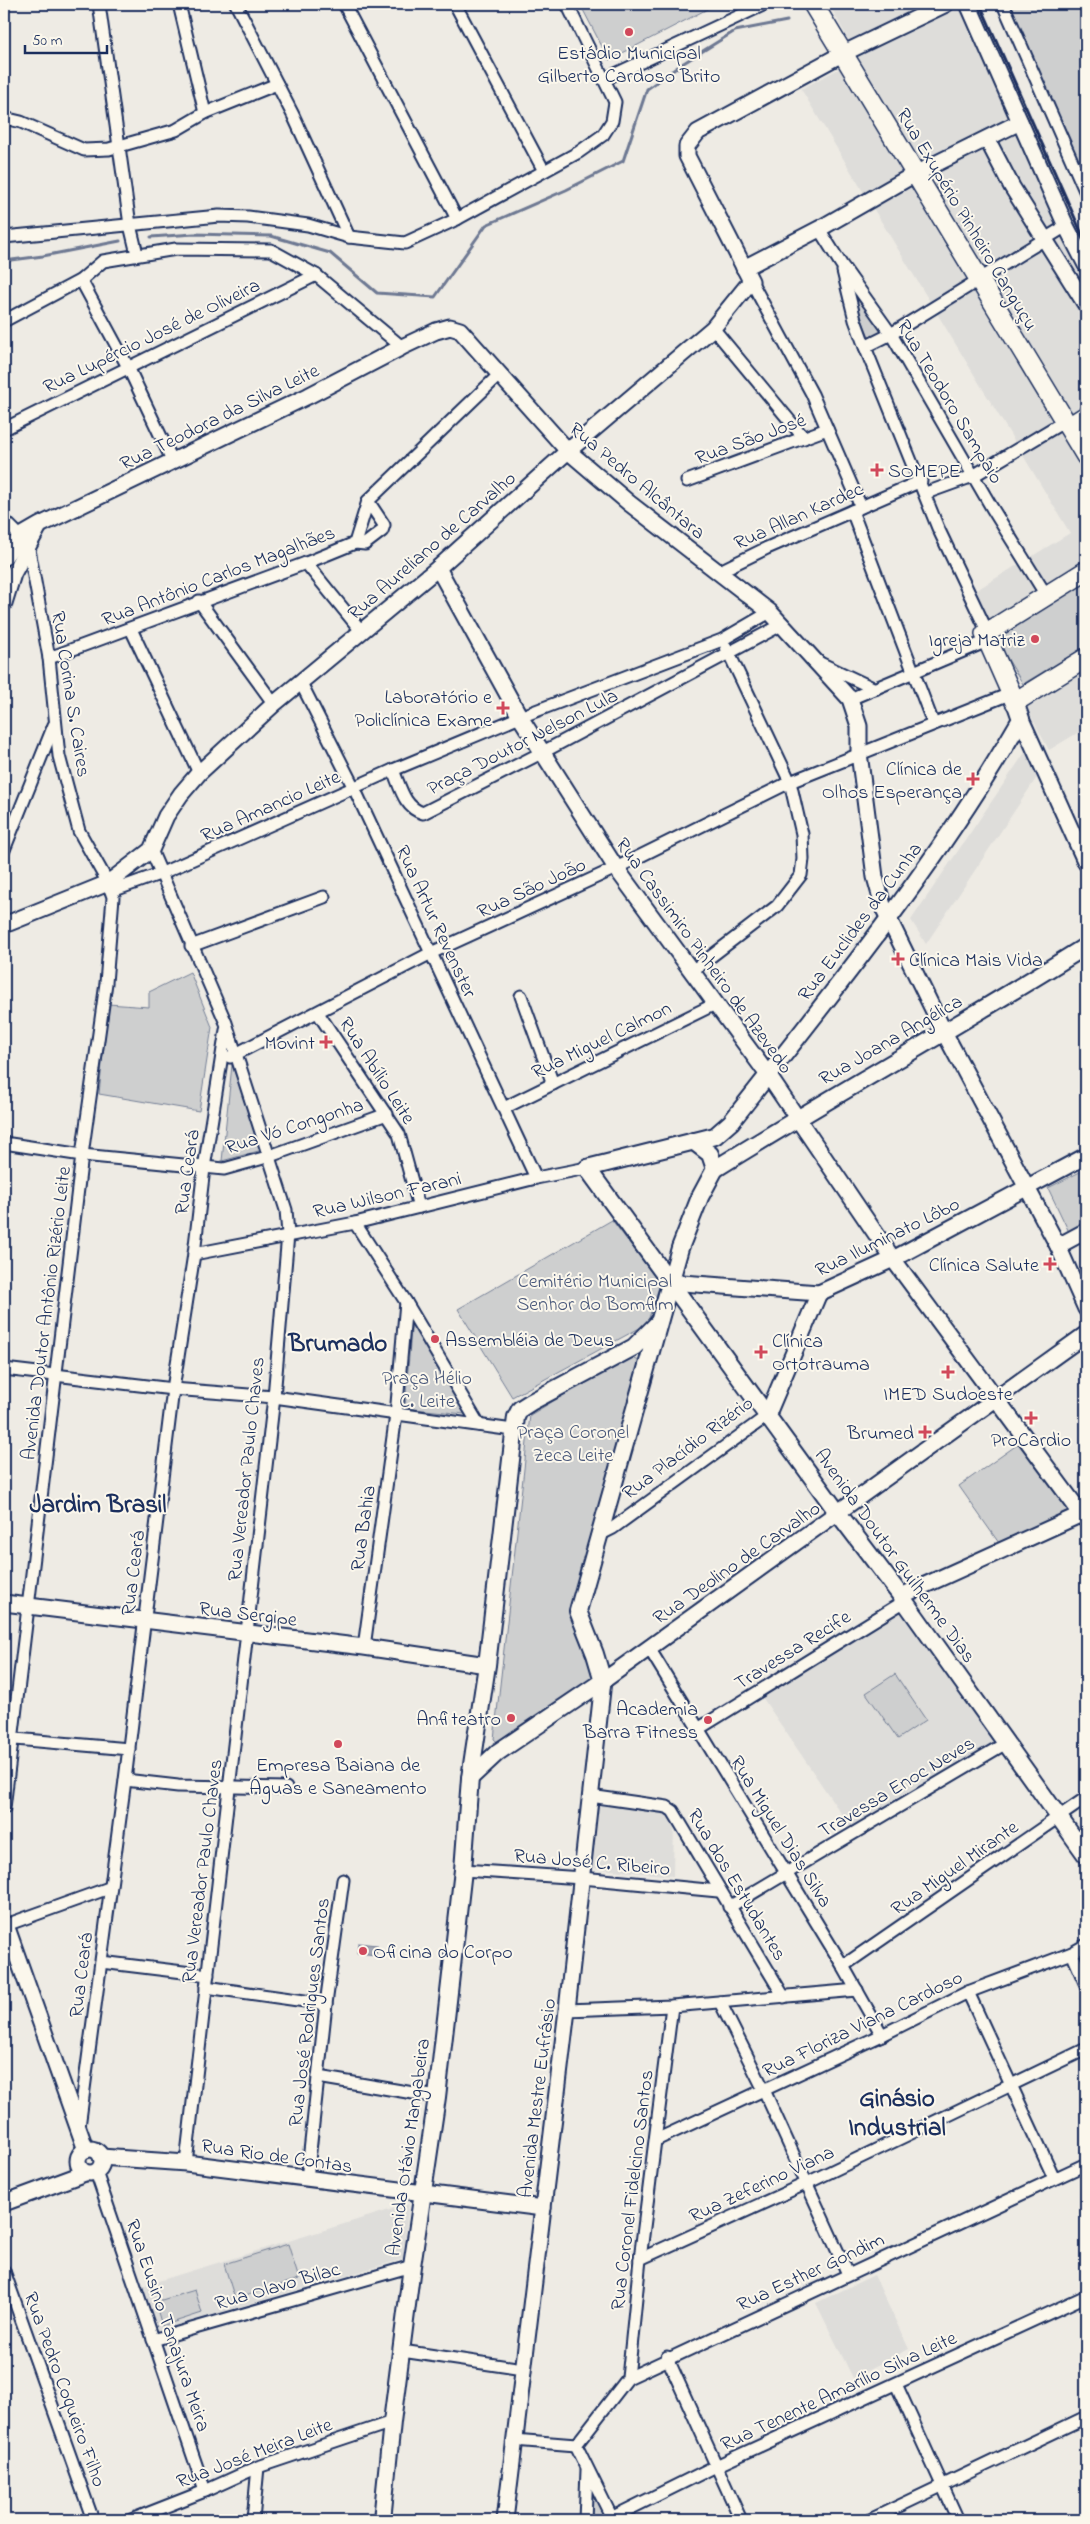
<svg xmlns="http://www.w3.org/2000/svg" width="1090" height="2524" font-family="'Indie Flower',sans-serif">
<rect width="100%" height="100%" fill="#eeebe4"/>
<filter id="ink" filterUnits="userSpaceOnUse"><feTurbulence type="fractalNoise" baseFrequency=".02" numOctaves="2"/><feDisplacementMap in="SourceGraphic" scale="10" xChannelSelector="R" yChannelSelector="G"/><feConvolveMatrix kernelMatrix="1 2 1 2 8 2 1 2 1" color-interpolation-filters="sRGB"/></filter>
<g filter="url(#ink)">
<g fill="#deddda">
<polygon points="829,4 973,4 1086,262 1086,444 860,61"/>
<polygon points="844,66 1086,468 1086,563 986,624 975,591 1070,533 801,89"/>
<polygon points="1086,667 1086,743 1079,732 1049,750 1025,705"/>
<polygon points="1028,748 1041,771 926,944 911,920"/>
<polygon points="899,1608 997,1745 853,1831 762,1697"/>
<polygon points="599,1801 667,1809 674,1821 673,1876 592,1868"/>
<polygon points="409,2204 403,2259 157,2331 142,2286"/>
<polygon points="874,2275 909,2349 853,2378 816,2303"/>
</g>
<g fill="#cecfcf" stroke="#747f96">
<polygon points="580,4 717,4 609,60"/>
<polygon points="1007,4 1086,4 1086,177 1010,11"/>
<polygon points="850,289 882,332 870,339"/>
<polygon points="1086,578 1086,646 1023,684 993,635"/>
<polygon points="190,972 212,1027 199,1111 99,1094 108,1004 149,1007 149,992"/>
<polygon points="232,1065 262,1150 222,1161"/>
<polygon points="1086,1169 1086,1224 1069,1232 1048,1188"/>
<polygon points="612,1220 660,1284 647,1324 512,1397 458,1309"/>
<polygon points="412,1317 465,1414 405,1408"/>
<polygon points="629,1356 641,1362 576,1610 602,1672 502,1746 494,1739 530,1415"/>
<polygon points="1024,1440 1075,1507 999,1543 959,1486"/>
<polygon points="895,1674 926,1720 898,1739 866,1693"/>
<polygon points="288,2244 299,2279 235,2299 224,2264"/>
<polygon points="195,2290 202,2313 162,2326 155,2302"/>
<polygon points="591,2487 604,2516 590,2520"/>
</g>
<polygon fill="#a3a8b4" stroke="#6d7892" points="358,1943 377,1945 376,1955 357,1953"/>
<g fill="none" stroke-linecap="round" stroke-linejoin="round">
<g stroke="#6d7892" stroke-width="3">
<polyline points="151,237 194,234 271,236 330,253 377,293 435,297 486,225 566,190 623,161 647,89 682,64 735,31 787,21"/>
<polyline points="4,261 43,256 120,241"/>
</g>
<g stroke="#1b2f5e" stroke-width="15">
<g id="minor">
<polyline points="99,4 130,225 137,254"/>
<polyline points="179,4 205,113"/>
<polyline points="236,4 293,115 349,237"/>
<polyline points="344,4 457,219"/>
<polyline points="455,4 544,171"/>
<polyline points="1003,4 1086,193"/>
<polyline points="605,79 765,4"/>
<polyline points="4,118 21,122 84,150 109,149 176,130 205,113 277,84"/>
<polyline points="819,229 841,264 891,334 992,508 1046,595"/>
<polyline points="4,237 219,216 248,217 308,225 349,237 405,243 457,219 579,152 603,135 612,121 615,102 567,4"/>
<polyline points="843,271 855,320 865,347 938,528 987,631"/>
<polyline points="81,280 128,367 173,462"/>
<polyline points="751,281 812,394 861,507"/>
<polyline points="4,321 81,280 103,261 176,249 271,250 316,275 402,347"/>
<polyline points="713,328 804,438"/>
<polyline points="865,347 891,334 1066,226"/>
<polyline points="4,429 316,275"/>
<polyline points="687,481 827,429"/>
<polyline points="926,493 973,476 1065,421"/>
<polyline points="852,511 933,723"/>
<polyline points="4,520 28,544 49,658 59,756 79,831 108,883 113,897 106,983 82,1155 4,1808"/>
<polyline points="355,543 365,544 382,531 384,525 368,501"/>
<polyline points="306,563 362,632"/>
<polyline points="718,572 767,548 921,481"/>
<polyline points="199,601 274,704"/>
<polyline points="131,629 199,773"/>
<polyline points="49,658 306,563 355,543 368,501 500,374"/>
<polyline points="820,663 875,689"/>
<polyline points="301,683 354,788 536,1178"/>
<polyline points="850,699 987,641"/>
<path d="M393 770C400 786 404 808 423 813L543 752 783 624"/>
<polyline points="4,850 54,725"/>
<polyline points="151,850 226,1023 286,1210 288,1234 274,1397 186,2163"/>
<polyline points="112,891 162,873 393,770 520,717 722,640 770,612"/>
<polyline points="191,946 324,897"/>
<polyline points="692,971 777,906 801,875 803,859 802,834 790,782 726,647"/>
<polyline points="521,996 553,1084"/>
<polyline points="318,1013 399,1134 419,1207"/>
<polyline points="230,1057 431,953 616,868 790,782 1012,693"/>
<polyline points="504,1108 715,1004"/>
<polyline points="4,1143 82,1155 224,1169 267,1157 387,1114"/>
<polyline points="355,1223 406,1302 479,1425"/>
<polyline points="194,1254 355,1223 536,1178 587,1168"/>
<polyline points="4,1369 173,1389 274,1397 513,1430"/>
<polyline points="597,1536 613,1528 767,1416"/>
<polyline points="364,1647 396,1415 406,1302"/>
<polyline points="649,1648 843,1966 882,2035"/>
<polyline points="698,1729 905,1601"/>
<polyline points="4,1738 129,1749"/>
<polyline points="125,1780 178,1786 286,1788"/>
<polyline points="590,1796 667,1807 673,1811 784,1997"/>
<polyline points="463,1870 582,1878 718,1891"/>
<polyline points="729,1907 1006,1743"/>
<polyline points="6,1925 109,1888"/>
<polyline points="1072,1953 1086,1985"/>
<polyline points="101,1962 208,1975"/>
<polyline points="843,1966 1086,1798"/>
<polyline points="206,1987 326,2004"/>
<polyline points="968,1992 1054,2178"/>
<polyline points="720,2002 764,2090 848,2274"/>
<polyline points="567,2010 672,2006 857,1990"/>
<polyline points="318,2077 437,2097"/>
<polyline points="79,2127 125,1780 173,1389 194,1254 204,1168 226,1030"/>
<polyline points="656,2140 882,2035 968,1992 1072,1953 1086,1945"/>
<polyline points="96,2172 205,2491"/>
<polyline points="307,2179 326,2004 343,1880"/>
<polyline points="640,2259 805,2184 1086,2049"/>
<polyline points="4,2271 93,2520"/>
<polyline points="153,2340 412,2266"/>
<polyline points="402,2351 523,2369"/>
<polyline points="667,2357 741,2520"/>
<polyline points="628,2378 640,2259 672,2006"/>
<polyline points="896,2384 958,2520"/>
<polyline points="514,2440 576,2445"/>
<polyline points="576,2445 628,2378 1086,2164"/>
<polyline points="576,2445 613,2520"/>
<polyline points="131,2520 205,2491 258,2467 392,2422"/>
<polyline points="253,2520 258,2467"/>
<polyline points="585,2520 587,2470"/>
<polyline points="607,2520 716,2466 1086,2296"/>
<polyline points="870,2520 1086,2417"/>
</g>
</g>
<g stroke="#1b2f5e" stroke-width="19">
<g id="tertiary">
<polyline points="968,4 1066,226 1086,265"/>
<polyline points="987,139 1012,187 1086,305"/>
<polyline points="744,268 819,229 915,174 1020,122"/>
<polyline points="4,557 21,536 40,525 308,396 402,347 436,331 450,327 460,330 568,451 629,503 770,612 850,699 859,726 859,753 875,877 884,909 944,1032 1058,1246 1086,1309"/>
<polyline points="438,568 520,717 616,868 768,1075 893,1259 1086,1520"/>
<polyline points="4,603 13,574 38,528"/>
<polyline points="1021,719 1086,863"/>
<polyline points="4,925 108,883 151,850 166,816 181,794 199,773 274,704 438,568 568,451 713,328 751,281 687,156 687,146 698,132 842,54 946,4"/>
<polyline points="1058,1246 1086,1231"/>
<polyline points="669,1282 819,1293 893,1259 1086,1156"/>
<polyline points="767,1416 819,1293"/>
<polyline points="901,1596 1086,1512"/>
<polyline points="4,1603 364,1647 487,1665"/>
<polyline points="4,1926 6,1925 86,2150"/>
<circle cx="90" cy="2161" r="12"/>
<polyline points="101,2157 186,2163 543,2208"/>
<polyline points="4,2203 85,2173"/>
<polyline points="505,2520 567,2010 603,1681 1086,1334"/>
</g>
</g>
<g stroke="#1b2f5e" stroke-width="20">
<g id="secondary">
<path d="M1015 702 1021 719C938 864 833 992 731 1122L715 1136 587 1168 838 1513 901 1596 1086 1855"/>
<polyline points="693,1141 710,1154 715,1169"/>
<path d="M715 1169C837 1093 964 1023 1086 946"/>
<polyline points="470,1778 498,1752 603,1681 595,1654 578,1611 680,1248 700,1197 715,1169"/>
<polyline points="382,2520 392,2422 412,2266 437,2097 463,1870 470,1778 487,1665 516,1417 520,1409 531,1402 634,1347 658,1323"/>
</g>
</g>
<g stroke="#1b2f5e" stroke-width="22">
<g id="primary">
<polyline points="813,4 1086,456"/>
<polyline points="1069,427 1086,416"/>
<polyline points="1086,571 985,634 1015,702 1086,658"/>
</g>
</g>
<use href="#minor" stroke="#fbf7ec" stroke-width="11"/>
<use href="#tertiary" stroke="#fbf7ec" stroke-width="15"/>
<use href="#secondary" stroke="#fbf7ec" stroke-width="16"/>
<use href="#primary" stroke="#fbf7ec" stroke-width="19"/>
<polyline stroke="#1b2f5e" stroke-width="3" points="980,4 1086,243"/>
</g>
</g>
<g fill="#d1495b" stroke="#fbf7ec" stroke-width="2">
<circle cx="629" cy="32" r="5"/>
<path d="M874.5 462.5h5v5h5v5h-5v5h-5v-5h-5v-5h5z"/>
<circle cx="1035" cy="639" r="5"/>
<path d="M500.5 700.5h5v5h5v5h-5v5h-5v-5h-5v-5h5z"/>
<path d="M970.5 771.5h5v5h5v5h-5v5h-5v-5h-5v-5h5z"/>
<path d="M895.5 951.5h5v5h5v5h-5v5h-5v-5h-5v-5h5z"/>
<path d="M323.5 1034.5h5v5h5v5h-5v5h-5v-5h-5v-5h5z"/>
<path d="M1047.5 1256.5h5v5h5v5h-5v5h-5v-5h-5v-5h5z"/>
<circle cx="435" cy="1339" r="5"/>
<path d="M758.5 1344.5h5v5h5v5h-5v5h-5v-5h-5v-5h5z"/>
<path d="M945.5 1364.5h5v5h5v5h-5v5h-5v-5h-5v-5h5z"/>
<path d="M1028.5 1410.5h5v5h5v5h-5v5h-5v-5h-5v-5h5z"/>
<path d="M922.5 1424.5h5v5h5v5h-5v5h-5v-5h-5v-5h5z"/>
<circle cx="511" cy="1718" r="5"/>
<circle cx="708" cy="1720" r="5"/>
<circle cx="338" cy="1744" r="5"/>
<circle cx="363" cy="1951" r="5"/>
</g>
<g text-anchor="middle" stroke-width="4" stroke-linejoin="round" paint-order="stroke">
<g font-size="20" fill="#1b2f5e" stroke="#fbf7ec" text-anchor="end">
<text x="629" y="59" text-anchor="middle">Estádio Municipal<tspan x="629" dy="23">Gilberto Cardoso Brito</tspan></text>
<text x="888" y="477" text-anchor="start">SOMEPE</text>
<text x="1025" y="646">Igreja Matriz</text>
<text x="492" y="703">Laboratório e<tspan x="492" dy="23">Policlínica Exame</tspan></text>
<text x="962" y="775">Clínica de<tspan x="962" dy="23">Olhos Esperança</tspan></text>
<text x="909" y="966" text-anchor="start">Clínica Mais Vida</text>
<text x="315" y="1049">Movint</text>
<text x="1039" y="1271">Clínica Salute</text>
<text x="445" y="1346" text-anchor="start">Assembléia de Deus</text>
<text x="772" y="1347" text-anchor="start">Clínica<tspan x="772" dy="23">Ortotrauma</tspan></text>
<text x="948" y="1400" text-anchor="middle">IMED Sudoeste</text>
<text x="914" y="1439">Brumed</text>
<text x="1031" y="1446" text-anchor="middle">ProCardio</text>
<text x="698" y="1715">Academia<tspan x="698" dy="23">Barra Fitness</tspan></text>
<text x="501" y="1725">Anfiteatro</text>
<text x="338" y="1771" text-anchor="middle">Empresa Baiana de<tspan x="338" dy="23">Águas e Saneamento</tspan></text>
<text x="373" y="1958" text-anchor="start">Oficina do Corpo</text>
</g>
<g font-size="20" fill="#1b2f5e" stroke="#fbf7ec">
<text transform="translate(968 219) rotate(59)" y="7">Rua Exupério Pinheiro Canguçu</text>
<text transform="translate(151 335) rotate(-26)" y="7">Rua Lupércio José de Oliveira</text>
<text transform="translate(951 401) rotate(59)" y="7">Rua Teodoro Sampaio</text>
<text transform="translate(219 416) rotate(-26)" y="7">Rua Teodora da Silva Leite</text>
<text transform="translate(750 438) rotate(-20)" y="7">Rua São José</text>
<text transform="translate(638 480) rotate(40)" y="7">Rua Pedro Alcântara</text>
<text transform="translate(798 515) rotate(-24)" y="7">Rua Allan Kardec</text>
<text transform="translate(431 545) rotate(-41)" y="7">Rua Aureliano de Carvalho</text>
<text transform="translate(218 575) rotate(-21)" y="7">Rua Antônio Carlos Magalhães</text>
<text transform="translate(72 694) rotate(81)" y="7">Rua Corina S. Caires</text>
<text transform="translate(522 741) rotate(-27)" y="7">Praça Doutor Nelson Lula</text>
<text transform="translate(270 805) rotate(-24)" y="7">Rua Amancio Leite</text>
<text transform="translate(531 887) rotate(-25)" y="7">Rua São João</text>
<text transform="translate(437 921) rotate(65)" y="7">Rua Artur Revenster</text>
<text transform="translate(859 921) rotate(-53)" y="7">Rua Euclides da Cunha</text>
<text transform="translate(705 955) rotate(54)" y="7">Rua Cassimiro Pinheiro de Azevedo</text>
<text transform="translate(601 1039) rotate(-26)" y="7">Rua Miguel Calmon</text>
<text transform="translate(890 1039) rotate(-30)" y="7">Rua Joana Angélica</text>
<text transform="translate(378 1070) rotate(57)" y="7">Rua Abílio Leite</text>
<text transform="translate(294 1125) rotate(-18)" y="7">Rua Vó Congonha</text>
<text transform="translate(186 1172) rotate(-82)" y="7">Rua Ceará</text>
<text transform="translate(387 1194) rotate(-13)" y="7">Rua Wilson Farani</text>
<text transform="translate(887 1236) rotate(-26)" y="7">Rua Iluminato Lôbo</text>
<text transform="translate(45 1313) rotate(-83)" y="7">Avenida Doutor Antônio Rizério Leite</text>
<text transform="translate(687 1447) rotate(-37)" y="7">Rua Placídio Rizério</text>
<text transform="translate(245 1469) rotate(-84)" y="7">Rua Vereador Paulo Chaves</text>
<text transform="translate(362 1528) rotate(-82)" y="7">Rua Bahia</text>
<text transform="translate(896 1555) rotate(54)" y="7">Avenida Doutor Guilherme Dias</text>
<text transform="translate(736 1562) rotate(-35)" y="7">Rua Deolino de Carvalho</text>
<text transform="translate(132 1573) rotate(-83)" y="7">Rua Ceará</text>
<text transform="translate(248 1613) rotate(7)" y="7">Rua Sergipe</text>
<text transform="translate(792 1649) rotate(-32)" y="7">Travessa Recife</text>
<text transform="translate(896 1786) rotate(-31)" y="7">Travessa Enoc Neves</text>
<text transform="translate(782 1831) rotate(58)" y="7">Rua Miguel Dias Silva</text>
<text transform="translate(592 1861) rotate(5)" y="7">Rua José C. Ribeiro</text>
<text transform="translate(954 1867) rotate(-35)" y="7">Rua Miguel Mirante</text>
<text transform="translate(201 1871) rotate(-83)" y="7">Rua Vereador Paulo Chaves</text>
<text transform="translate(738 1884) rotate(59)" y="7">Rua dos Estudantes</text>
<text transform="translate(80 1975) rotate(-83)" y="7">Rua Ceará</text>
<text transform="translate(308 2012) rotate(-83)" y="7">Rua José Rodrigues Santos</text>
<text transform="translate(862 2023) rotate(-26)" y="7">Rua Floriza Viana Cardoso</text>
<text transform="translate(536 2098) rotate(-83)" y="7">Avenida Mestre Eufrásio</text>
<text transform="translate(407 2147) rotate(-82)" y="7">Avenida Otávio Mangabeira</text>
<text transform="translate(277 2155) rotate(8)" y="7">Rua Rio de Contas</text>
<text transform="translate(761 2183) rotate(-25)" y="7">Rua Zeferino Viana</text>
<text transform="translate(631 2190) rotate(-83)" y="7">Rua Coronel Fidelcino Santos</text>
<text transform="translate(810 2271) rotate(-25)" y="7">Rua Esther Gondim</text>
<text transform="translate(277 2285) rotate(-16)" y="7">Rua Olavo Bilac</text>
<text transform="translate(169 2325) rotate(71)" y="7">Rua Eusino Tanajura Meira</text>
<text transform="translate(66 2389) rotate(70)" y="7">Rua Pedro Coqueiro Filho</text>
<text transform="translate(838 2390) rotate(-25)" y="7">Rua Tenente Amarílio Silva Leite</text>
<text transform="translate(254 2452) rotate(-21)" y="7">Rua José Meira Leite</text>
</g>
<g font-size="20" fill="#48577a" stroke="#fbf7ec">
<text x="595" y="1287">Cemitério Municipal<tspan x="595" dy="23">Senhor do Bomfim</tspan></text>
<text x="427" y="1384">Praça Hélio<tspan x="427" dy="23">C. Leite</tspan></text>
<text x="573" y="1438">Praça Coronel<tspan x="573" dy="23">Zeca Leite</tspan></text>
</g>
<g font-size="25" font-weight="bold" fill="#1b2f5e" stroke="#fbf7ec">
<text x="338" y="1351">Brumado</text>
<text x="98" y="1512">Jardim Brasil</text>
<text x="897" y="2106">Ginásio<tspan x="897" dy="29">Industrial</tspan></text>
</g>
</g>
<rect width="1090" height="2524" fill="none" stroke="#fbf7ec" stroke-width="20"/>
<rect x="10" y="10" width="1070" height="2504" fill="none" stroke="#1b2f5e" stroke-width="2" filter="url(#ink)"/>
<path d="M25 45v8h82v-8" fill="none" stroke="#1b2f5e" stroke-width="2.5"/>
<text x="32" y="45" font-size="15" fill="#1b2f5e" stroke="#fbf7ec" stroke-width="4" paint-order="stroke">50 m</text>
</svg>
